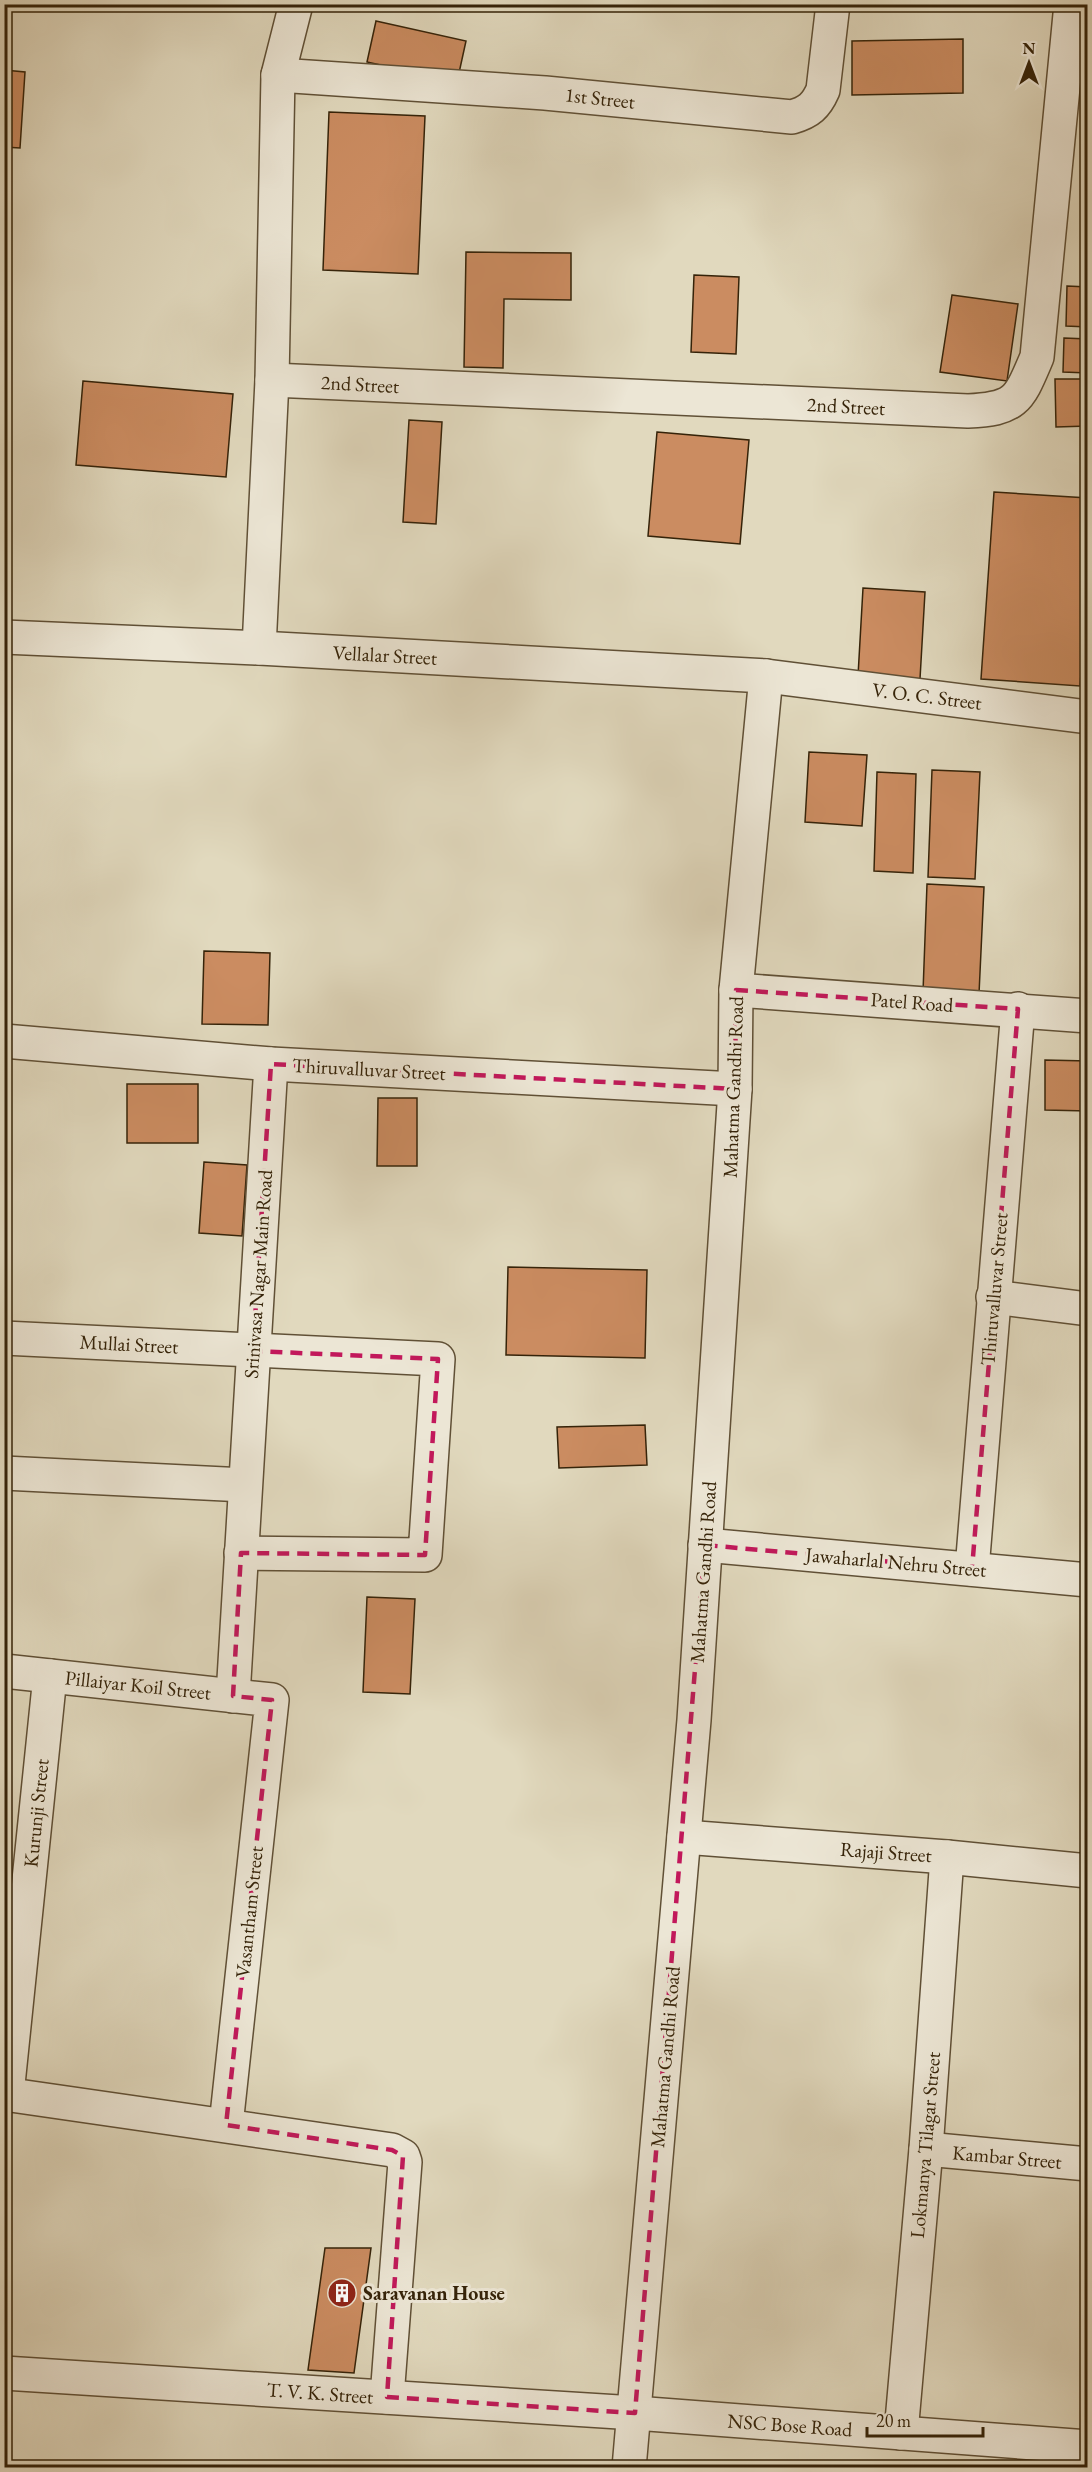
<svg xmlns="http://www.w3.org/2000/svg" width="1092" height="2472" font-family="'EB Garamond',serif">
<rect width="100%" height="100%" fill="#e1d9be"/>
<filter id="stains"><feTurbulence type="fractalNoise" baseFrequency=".00333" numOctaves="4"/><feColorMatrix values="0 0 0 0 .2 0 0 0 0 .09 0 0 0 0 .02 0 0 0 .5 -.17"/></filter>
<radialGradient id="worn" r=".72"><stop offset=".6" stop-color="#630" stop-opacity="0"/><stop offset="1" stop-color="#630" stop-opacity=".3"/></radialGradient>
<g fill="#cb8c61" stroke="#352309" stroke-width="1.5">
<polygon points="376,21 466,41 457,82 367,62"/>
<polygon points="963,39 963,93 852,95 852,41"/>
<polygon points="4,70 25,72 20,148 4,147"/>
<polygon points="329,112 425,116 418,274 323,270"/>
<polygon points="466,252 571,253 571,300 504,299 503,368 464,367"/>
<polygon points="694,275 739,277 736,354 691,352"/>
<polygon points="1067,286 1088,287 1088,327 1066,326"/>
<polygon points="952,295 1018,304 1007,381 940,372"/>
<polygon points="1064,338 1088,339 1088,373 1063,372"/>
<polygon points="1055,379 1088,379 1088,426 1056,427"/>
<polygon points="83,381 233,394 226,477 76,465"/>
<polygon points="409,420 442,422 436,524 403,522"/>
<polygon points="657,432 749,440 740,544 648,536"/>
<polygon points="994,492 1088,498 1088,582 1080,686 981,679"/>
<polygon points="863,588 925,592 920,679 858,676"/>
<polygon points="809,752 867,755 862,826 805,822"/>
<polygon points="932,770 980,772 975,879 928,877"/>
<polygon points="877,772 916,774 913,873 874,871"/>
<polygon points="927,884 984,887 979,994 923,992"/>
<polygon points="204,951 270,953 268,1025 202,1024"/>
<polygon points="1045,1060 1088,1061 1088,1111 1045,1110"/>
<rect x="127" y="1084" width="71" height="59"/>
<polygon points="378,1098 417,1098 417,1166 377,1166"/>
<polygon points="204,1162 247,1165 242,1236 199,1233"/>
<polygon points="508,1267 647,1270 645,1358 506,1355"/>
<polygon points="645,1425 647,1465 559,1468 557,1427"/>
<polygon points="367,1597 415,1599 410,1694 363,1692"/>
<polygon points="325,2248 371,2248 354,2373 308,2370"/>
</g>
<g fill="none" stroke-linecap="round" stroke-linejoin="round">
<g stroke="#605036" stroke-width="36">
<g id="minor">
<path d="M278 75 545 93 792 117C809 112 816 106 823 90L833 4"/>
<path d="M272 380 968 411C1017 409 1019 399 1037 357L1071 4"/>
<polyline points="4,637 259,648 766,676 1088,717"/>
<polyline points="259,648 272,380 278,75 296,4"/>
<polyline points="736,990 1088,1016"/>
<polyline points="4,1041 271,1064 735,1089"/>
<polyline points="993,1297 1088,1309"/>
<polyline points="4,1338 438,1359 425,1555 241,1553"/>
<polyline points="4,1473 245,1485"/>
<polyline points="705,1545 1088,1580"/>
<polyline points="972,1569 1018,1009"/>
<polyline points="4,1671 272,1700 226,2125"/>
<polyline points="233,1696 271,1064"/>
<polyline points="684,1837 947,1857 1088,1871"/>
<polyline points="4,2094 392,2150 403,2156 405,2162 387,2397"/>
<polyline points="7,2094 50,1676"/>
<polyline points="926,2149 1088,2164"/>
<polyline points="4,2373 635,2413 1088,2447"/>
<polyline points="901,2433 926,2149 947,1857"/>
<polyline points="629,2468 694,1720 735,1089 736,990 766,676"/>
</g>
</g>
<use href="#minor" stroke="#ece6d5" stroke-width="33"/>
</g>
<path fill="none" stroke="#c2185b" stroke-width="4.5" stroke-dasharray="12 8" stroke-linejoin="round" d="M736 990 1018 1009 972 1569 705 1545 635 2413 387 2397 403 2156 392 2150 226 2125 272 1700 233 1696 241 1553 425 1555 438 1359 253 1351 271 1064 735 1089Z"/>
<defs>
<g id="building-disc" transform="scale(1.5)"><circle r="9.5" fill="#8f2418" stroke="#ece6d5"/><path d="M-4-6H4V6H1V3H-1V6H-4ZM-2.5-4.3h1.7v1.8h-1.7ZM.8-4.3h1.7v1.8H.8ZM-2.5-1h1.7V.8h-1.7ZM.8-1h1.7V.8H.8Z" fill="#fff"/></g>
</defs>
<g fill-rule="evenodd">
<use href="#building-disc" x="342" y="2293"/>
</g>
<g text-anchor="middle" stroke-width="6" stroke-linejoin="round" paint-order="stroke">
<g font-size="20" fill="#352309" stroke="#ece6d5">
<text transform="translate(600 98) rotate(6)" y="7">1st Street</text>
<text transform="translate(360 384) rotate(3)" y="7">2nd Street</text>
<text transform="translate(846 406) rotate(3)" y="7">2nd Street</text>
<text transform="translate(385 655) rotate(3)" y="7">Vellalar Street</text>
<text transform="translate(927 696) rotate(7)" y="7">V. O. C. Street</text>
<text transform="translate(912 1002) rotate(4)" y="7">Patel Road</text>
<text transform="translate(369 1069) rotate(3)" y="7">Thiruvalluvar Street</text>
<text transform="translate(733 1087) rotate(-88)" y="7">Mahatma Gandhi Road</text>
<text transform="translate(258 1274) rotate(-86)" y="7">Srinivasa Nagar Main Road</text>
<text transform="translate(994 1289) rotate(-85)" y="7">Thiruvalluvar Street</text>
<text transform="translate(129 1344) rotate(3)" y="7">Mullai Street</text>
<text transform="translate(896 1562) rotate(5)" y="7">Jawaharlal Nehru Street</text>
<text transform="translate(703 1572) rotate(-86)" y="7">Mahatma Gandhi Road</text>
<text transform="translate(138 1685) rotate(6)" y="7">Pillaiyar Koil Street</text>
<text transform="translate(36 1813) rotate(-84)" y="7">Kurunji Street</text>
<text transform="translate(886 1852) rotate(4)" y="7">Rajaji Street</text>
<text transform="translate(249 1912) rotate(-84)" y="7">Vasantham Street</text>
<text transform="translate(665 2057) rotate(-85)" y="7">Mahatma Gandhi Road</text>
<text transform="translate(925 2145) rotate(-85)" y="7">Lokmanya Tilagar Street</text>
<text transform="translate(1007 2157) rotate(5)" y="7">Kambar Street</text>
<text transform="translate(320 2393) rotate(4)" y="7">T. V. K. Street</text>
<text transform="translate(790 2425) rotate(4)" y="7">NSC Bose Road</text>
</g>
<g font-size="20" font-weight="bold" fill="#352309" stroke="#ece6d5" text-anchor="start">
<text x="363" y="2300">Saravanan House</text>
</g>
</g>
<rect width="1092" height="2472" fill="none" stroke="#e1d9be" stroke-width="24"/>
<rect x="6" y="6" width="1080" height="2460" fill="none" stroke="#352309" stroke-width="3"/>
<rect x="12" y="12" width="1068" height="2448" fill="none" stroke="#352309" stroke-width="1.5"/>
<g transform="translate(1029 63)" stroke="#ece6d5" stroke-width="4.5" paint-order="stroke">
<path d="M0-4.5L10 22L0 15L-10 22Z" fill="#352309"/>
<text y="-9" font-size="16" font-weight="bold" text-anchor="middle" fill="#352309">N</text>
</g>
<path d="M867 2427v9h116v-9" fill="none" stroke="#352309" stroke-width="3"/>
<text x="876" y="2427" font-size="18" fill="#352309" stroke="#ece6d5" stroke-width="4.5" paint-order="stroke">20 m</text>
<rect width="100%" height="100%" filter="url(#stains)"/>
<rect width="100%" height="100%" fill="url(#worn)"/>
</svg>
